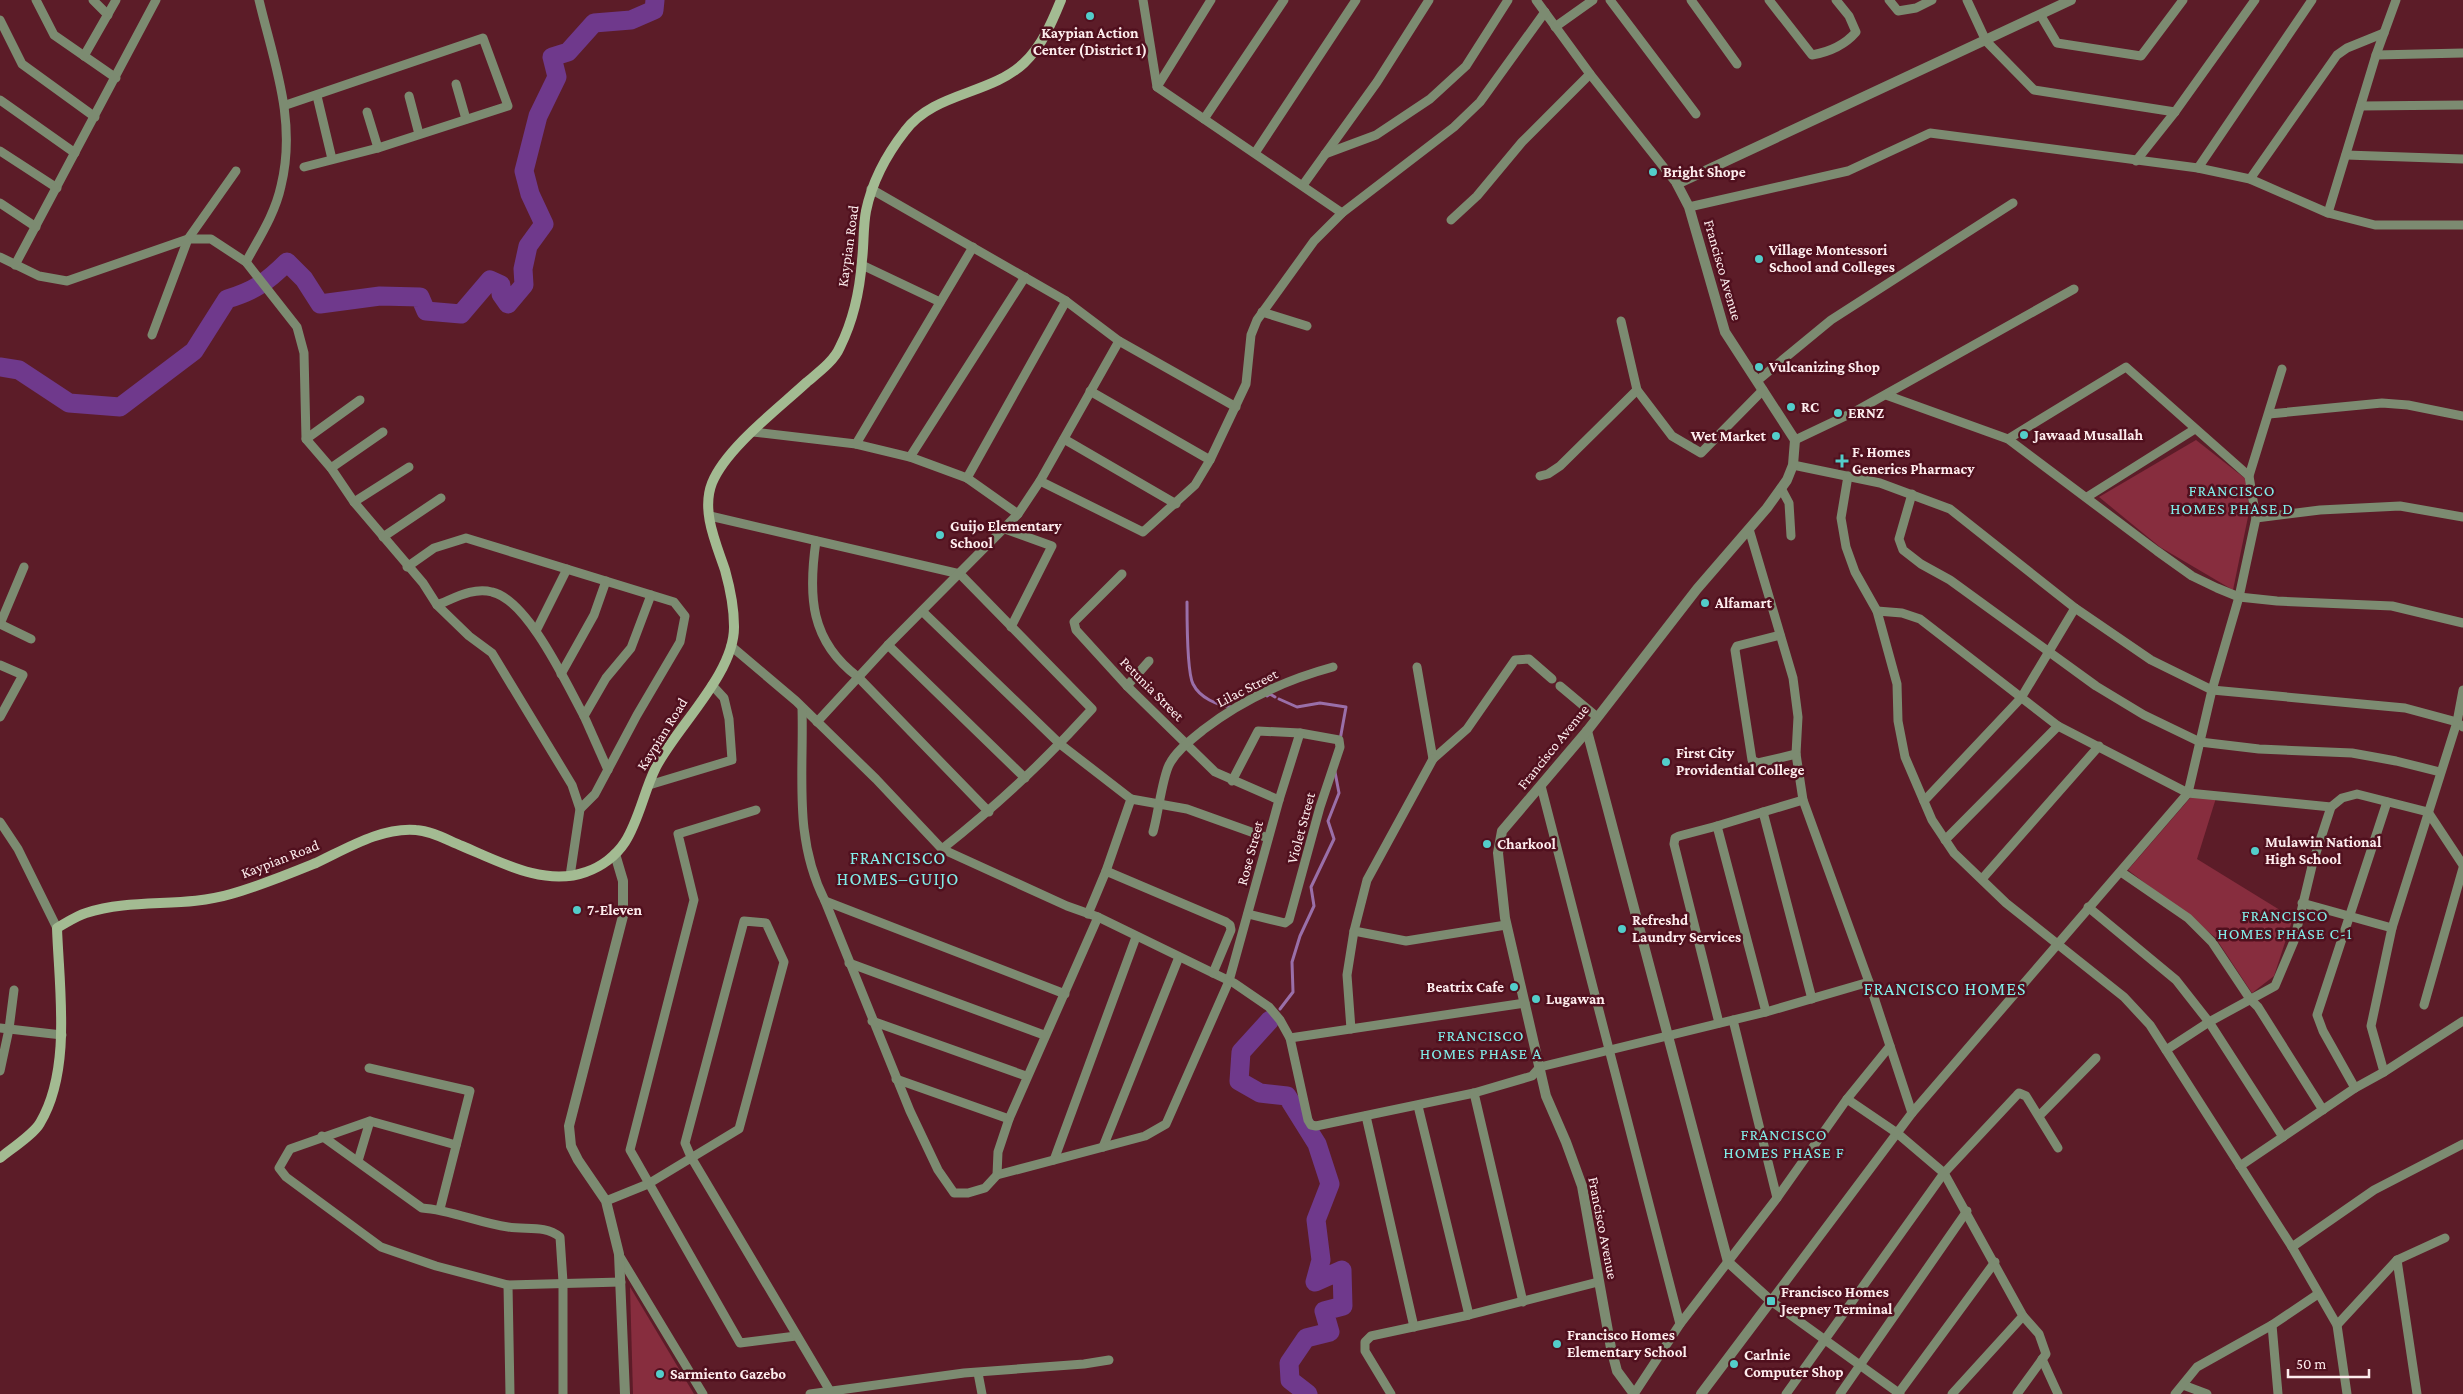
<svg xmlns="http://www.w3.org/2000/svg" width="2463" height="1394" font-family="'Crimson Pro',serif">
<rect width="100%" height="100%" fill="#5c1c28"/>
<g fill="#872d3e">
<polygon points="2196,440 2247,480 2249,512 2233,590 2160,547 2099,497"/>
<polygon points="2191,797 2216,798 2197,859 2293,918 2274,976 2252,993 2215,937 2128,870"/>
<polygon points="630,1287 694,1394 633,1394"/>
</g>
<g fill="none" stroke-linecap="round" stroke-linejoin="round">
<g stroke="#9a6fa9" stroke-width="3">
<path d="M1187 602C1187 618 1187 672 1193 684 1200 698 1217 705 1231 707"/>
<polyline points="1267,696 1270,694 1275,697"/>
<polyline points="1279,699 1297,707 1320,703 1346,707 1340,740"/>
<polyline points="1280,1009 1293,992 1292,962 1300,936 1314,906 1311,887 1334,839 1328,821 1339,793 1335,772"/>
</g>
<g stroke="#6f398c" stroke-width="19">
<path d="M0 367 19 370 69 403 120 407 194 351 227 299C254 291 267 282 287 262L304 279 320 304 380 296 420 297 426 311 461 314 490 280 501 285V294L508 304 524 285 523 269 528 246 544 224 530 194 524 171 538 116 557 77 552 57 568 52 594 23 631 20 654 10 655 0"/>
<polyline points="1270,1020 1241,1052 1239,1081 1260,1093 1287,1096 1317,1144 1330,1184 1316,1220 1321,1260 1315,1282 1342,1270 1343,1306 1324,1311 1330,1332 1306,1338 1289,1363 1290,1380 1308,1394"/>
</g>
<g stroke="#7c8b71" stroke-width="9">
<polyline points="36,0 54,35 116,78"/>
<polyline points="93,0 108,15"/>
<polyline points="1143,0 1157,87 1342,213"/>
<polyline points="1536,0 1590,74 1677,184"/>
<polyline points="1610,0 1696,114"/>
<polyline points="1691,0 1737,64"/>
<path d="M1769 0 1812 55C1829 52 1844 46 1856 32L1849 16 1836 0"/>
<polyline points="1889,0 1898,11 1916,8 1932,0"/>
<polyline points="1967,0 1986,41 2034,90 2175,112"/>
<polyline points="2041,16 2057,43 2141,56 2183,0"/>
<polyline points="0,20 22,64 95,117"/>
<polyline points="1555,27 1593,0"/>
<polyline points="2376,55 2463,53"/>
<polyline points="84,56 116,0"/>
<polyline points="456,84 466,119"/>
<polyline points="1157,87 1211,0"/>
<polyline points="317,96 332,159"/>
<polyline points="409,96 419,134"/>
<polyline points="0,100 75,153"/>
<polyline points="286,105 483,38 508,106 378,148 304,167"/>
<polyline points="2361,106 2463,105"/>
<polyline points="367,112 378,148"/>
<polyline points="1204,119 1284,0"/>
<polyline points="0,151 57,188"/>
<polyline points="1255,153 1356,0"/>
<polyline points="1325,154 1376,135 1430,99 1466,66 1508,0"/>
<polyline points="2346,155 2463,159"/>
<polyline points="2136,161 2175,112 2255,0"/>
<polyline points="2198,168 2312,0"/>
<polyline points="2250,179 2337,55 2347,48 2384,33"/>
<polyline points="1303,185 1377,82 1429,0"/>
<polyline points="871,189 1066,301 1119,341 1236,407"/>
<polyline points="0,203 36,227"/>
<polyline points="1689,207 1848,171 1930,133 2198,168 2250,179 2328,213 2375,225 2463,225"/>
<polyline points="2328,213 2376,55 2396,0"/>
<polyline points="1451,220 1477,196 1522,142 1590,74"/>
<polyline points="973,247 856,444 910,457 967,478 1018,514"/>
<polyline points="0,257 39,276 67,281 188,239 211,239 246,262 297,327 304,353 306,439 331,468 354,502 423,583 437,605 469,636 492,653 572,785 580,809 570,876"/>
<path d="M246 262C259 238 275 214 281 186 297 121 274 63 259 0"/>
<polyline points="15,265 156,0"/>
<polyline points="862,265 940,302"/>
<polyline points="1262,312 1307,326"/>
<polyline points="1621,321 1637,390 1672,436 1701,453 1763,390"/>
<polyline points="152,335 188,239 236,171"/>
<polyline points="2282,369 2249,476 2256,518 2239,597 2212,690 2188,793 2331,807 2342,798 2357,794 2428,812 2463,865"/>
<polyline points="1757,381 1831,320 2013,203"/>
<polyline points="1090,391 1210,460"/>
<polyline points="1886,395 2008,439 2157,551 2192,576 2217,588 2239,597 2277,601 2392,606 2463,623"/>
<polyline points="2269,414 2382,403 2408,405 2463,416"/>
<polyline points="753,432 856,444"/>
<polyline points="306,439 360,400"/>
<polyline points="1064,439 1176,504"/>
<polyline points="2008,439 2126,367 2249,476"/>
<polyline points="1795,440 1856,411 2074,289"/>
<polyline points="910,457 1025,277"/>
<polyline points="1793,465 1880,483 1950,509 2075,608 2151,660 2212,690 2405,708 2457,722 2463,727"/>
<polyline points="331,468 383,432"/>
<polyline points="1540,476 1548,474 1560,466 1637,390"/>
<polyline points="1848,476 1841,518 1846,547 1855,572 1877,611 1897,684 1898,721 1905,757 1932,820 1954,853 2006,903 2124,997 2150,1025 2292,1247 2337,1325 2347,1394"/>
<polyline points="967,478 1066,301"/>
<polyline points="1040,481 1143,532 1195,485 1210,460 1246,384 1251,335 1257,320 1314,241 1342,213 1454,127 1480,102 1545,12"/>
<polyline points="1781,488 1789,503 1791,536"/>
<polyline points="1912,494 1899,539 1903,550 1921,564 1950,580 2096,686 2144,715 2200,742 2259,749 2352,753 2396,761 2440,772"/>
<polyline points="2087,497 2195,429"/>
<polyline points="354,502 409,467"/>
<path d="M710 516 960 574 1092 709C1046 760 996 806 942 849"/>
<polyline points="2256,518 2320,510 2400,506 2463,517"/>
<polyline points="1005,529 1052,546 1011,627"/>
<polyline points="1749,529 1793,678 1798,717 1796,754 1803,800 1869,982 1912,1113 1771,1301 1900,1394"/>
<polyline points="383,537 441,498"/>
<path d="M816 541C808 596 810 641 858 677L989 812"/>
<polyline points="407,567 434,548 466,538 674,602 685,616 680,642 637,715 595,794 580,809"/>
<polyline points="1122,574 1074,622 1076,630 1127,686 1215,772 1279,800"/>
<path d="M437 605C455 598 473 587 492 592 528 600 567 685 584 716L606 678 631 648 651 595"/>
<polyline points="922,611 1060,744 1131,799 1106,871"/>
<polyline points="1877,611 1902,613 1920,619 2058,726 2188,793 1912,1113"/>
<polyline points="0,624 24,567"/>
<polyline points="0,624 31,639"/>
<polyline points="536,631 567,569"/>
<polyline points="1780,635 1737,646 1735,650 1752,760 1758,763 1796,754"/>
<polyline points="888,645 1025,778"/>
<polyline points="731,646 796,701 876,779 942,849 1067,906 1098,917 1213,973 1234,983 1269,1007 1280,1020 1290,1038 1308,1120 1311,1125 1316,1126 1474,1093 1532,1076 1540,1067 1766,1012 1869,982"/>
<polyline points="0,665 23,675 0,717"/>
<polyline points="1417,667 1433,759 1467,729 1515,660 1529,659 1552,679"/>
<polyline points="561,674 594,615 606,581"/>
<polyline points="1127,686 1149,661"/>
<polyline points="1560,686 1597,717"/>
<path d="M802 708C804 776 793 838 825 901L910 1111 938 1170 954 1193H968L985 1188 997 1175 998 1152 1009 1119 1098 917"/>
<polyline points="584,716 608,770"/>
<polyline points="817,722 888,645 1018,514 1040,481 1119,341"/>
<polyline points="1232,781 1258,731 1300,733 1339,740 1340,747 1320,807 1289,920 1285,923 1248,914"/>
<polyline points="649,785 732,760 729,719 724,698 712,685"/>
<polyline points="1541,786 1680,1324"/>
<polyline points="1131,799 1187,809 1268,838"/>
<polyline points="1803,800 1763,812 1812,999"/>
<polyline points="1924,801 2021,698 2075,608"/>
<polyline points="756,810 678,834 694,900 630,1150 740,1343 796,1336"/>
<polyline points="1763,812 1717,826 1766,1012"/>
<polyline points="0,822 18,849 57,928"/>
<polyline points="1717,826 1679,836 1675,838 1674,844 1719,1023"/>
<path d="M1153 832C1158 815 1162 779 1169 765 1176 751 1191 740 1203 730 1242 700 1285 680 1333 667"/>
<polyline points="1945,840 2058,726"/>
<polyline points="2121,872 2188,918 2212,942 2250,999 2258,1007 2323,1110"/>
<polyline points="1982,879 2099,746"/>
<polyline points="825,901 1065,994"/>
<polyline points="2302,903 2392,928"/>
<polyline points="2088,907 2176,980 2209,1022 2283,1137"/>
<polyline points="1088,914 1106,871 1226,922 1230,925 1231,930 1213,973"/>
<polyline points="1354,931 1406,941 1506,925"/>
<polyline points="849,963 1044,1035"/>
<polyline points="2424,1005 2463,868"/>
<polyline points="1733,1020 1777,1198"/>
<polyline points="872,1021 1026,1076"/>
<polyline points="0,1028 62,1035"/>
<polyline points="1351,1029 1347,975 1354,931 1367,880 1433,759"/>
<polyline points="1290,1038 1525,1003"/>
<polyline points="2166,1050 2209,1022 2275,986 2294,941 2313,862 2331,807"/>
<polyline points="369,1068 470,1091 440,1209"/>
<polyline points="0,1071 9,1029 14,990"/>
<polyline points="2384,1072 2463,1021"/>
<polyline points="896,1079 1009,1119"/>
<polyline points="2355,1088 2323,1031 2317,1015 2387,802"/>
<polyline points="1474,1093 1523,1302"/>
<polyline points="1847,1099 1897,1133 1944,1173 2023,1316 1952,1394"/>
<polyline points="1418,1106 1469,1315"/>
<polyline points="2040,1115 2096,1058"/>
<polyline points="1366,1116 1414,1327"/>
<path d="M322 1136 422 1208C451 1210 479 1223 508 1227 527 1230 545 1225 560 1237L563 1282V1394"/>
<polyline points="456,1145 370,1121 290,1149 279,1168 286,1177 381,1247 436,1266 508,1285"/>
<polyline points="1103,1147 1179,957"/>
<polyline points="1054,1160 1136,937"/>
<polyline points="358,1161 370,1121"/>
<polyline points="2240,1166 2355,1088 2384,1072 2371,1026 2392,928 2457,722 2463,690"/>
<polyline points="997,1175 1145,1136 1166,1124 1229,981 1279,800 1300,733"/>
<polyline points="606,1201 648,1184 739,1129 784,962 766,923 744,921 685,1143 691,1157 830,1391"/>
<polyline points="2292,1247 2374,1190 2463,1144"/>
<polyline points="619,1255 703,1394"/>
<polyline points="2397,1260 2417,1394"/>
<polyline points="2272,1325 2278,1394"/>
<polyline points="2337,1325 2397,1260 2445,1238"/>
<polyline points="2042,1359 2058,1394"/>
<polyline points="978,1373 982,1394"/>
<polyline points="2183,1385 2207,1394"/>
<polyline points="510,1394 508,1285 621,1282"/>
<polyline points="810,1394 964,1373 1084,1364 1109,1360"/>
<polyline points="1391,1394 1365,1351 1365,1342 1371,1336 1469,1315 1598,1282"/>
<polyline points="1634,1394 1680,1324 1777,1198 1847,1099 1890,1046"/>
<polyline points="1786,1394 1944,1173 2017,1095 2019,1093 2026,1096 2058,1148"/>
<polyline points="1840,1394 1967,1211"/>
<polyline points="1898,1394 1995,1262"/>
<polyline points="2017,1394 2046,1354 2039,1334 2023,1316"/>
<polyline points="2175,1394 2197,1367 2272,1325 2318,1294"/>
</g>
<g stroke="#7c8b71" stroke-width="10">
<polyline points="1587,731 1728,1262 1771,1301 1701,1394"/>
<polyline points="615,854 623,881 623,916 569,1126 571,1146 578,1160 606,1201 619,1254 625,1394"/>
<polyline points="1634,1394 1617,1371 1611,1348 1582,1186 1566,1142 1546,1096 1505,918 1498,853 1502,831 1587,731 1697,589 1767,508 1787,480 1793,465 1795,440 1725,332 1689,207 1677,184 2071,0"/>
</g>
<path stroke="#a3bb92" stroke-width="10" d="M0 1158C11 1149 34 1134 40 1123 72 1070 59 987 57 928 66 923 76 916 86 913 133 898 184 908 231 894 260 886 289 874 316 863 346 849 381 827 416 830 432 831 447 840 462 846 500 862 545 887 586 872 601 867 616 856 625 842 639 820 644 791 656 767 678 725 735 673 734 626 734 607 730 588 725 570 716 543 701 511 712 483 726 448 779 408 807 382 819 372 834 361 840 347 853 321 860 288 862 260 864 244 863 227 866 211 872 182 887 154 905 131 934 92 990 95 1024 63 1042 46 1052 22 1061 0"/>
</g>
<g fill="#53cdca" stroke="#50101e" stroke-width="2">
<circle cx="1090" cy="16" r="5"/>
<circle cx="1653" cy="172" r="5"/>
<circle cx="1759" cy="259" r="5"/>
<circle cx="1759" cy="367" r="5"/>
<circle cx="1791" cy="407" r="5"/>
<circle cx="1838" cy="413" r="5"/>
<circle cx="2024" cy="435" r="5"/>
<circle cx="1776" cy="436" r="5"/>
<path d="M1839.5 453.5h5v5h5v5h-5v5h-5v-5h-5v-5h5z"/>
<circle cx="940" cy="535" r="5"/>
<circle cx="1705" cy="603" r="5"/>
<circle cx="1666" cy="762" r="5"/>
<circle cx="1487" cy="844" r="5"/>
<circle cx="2255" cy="851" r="5"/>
<circle cx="577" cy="910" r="5"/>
<circle cx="1622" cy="929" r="5"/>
<circle cx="1514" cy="987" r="5"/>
<circle cx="1536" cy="999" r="5"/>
<rect x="1766" y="1296" width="10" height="10" rx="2.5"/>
<circle cx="1557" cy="1344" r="5"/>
<circle cx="1734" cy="1364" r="5"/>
<circle cx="660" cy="1374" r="5"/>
</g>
<g text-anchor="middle" stroke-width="5" stroke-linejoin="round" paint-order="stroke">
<g font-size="15" font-weight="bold" fill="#fdeced" stroke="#50101e" text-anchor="start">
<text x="1090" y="38" text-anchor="middle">Kaypian Action<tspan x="1090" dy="17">Center (District 1)</tspan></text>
<text x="1663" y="177">Bright Shope</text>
<text x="1769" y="255">Village Montessori<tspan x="1769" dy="17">School and Colleges</tspan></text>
<text x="1769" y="372">Vulcanizing Shop</text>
<text x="1801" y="412">RC</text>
<text x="1848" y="418">ERNZ</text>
<text x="2034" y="440">Jawaad Musallah</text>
<text x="1766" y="441" text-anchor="end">Wet Market</text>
<text x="1852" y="457">F. Homes<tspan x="1852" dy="17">Generics Pharmacy</tspan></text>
<text x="950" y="531">Guijo Elementary<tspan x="950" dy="17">School</tspan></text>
<text x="1715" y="608">Alfamart</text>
<text x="1676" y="758">First City<tspan x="1676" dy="17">Providential College</tspan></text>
<text x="2265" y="847">Mulawin National<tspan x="2265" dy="17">High School</tspan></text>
<text x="1497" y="849">Charkool</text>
<text x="587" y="915">7-Eleven</text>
<text x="1632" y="925">Refreshd<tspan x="1632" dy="17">Laundry Services</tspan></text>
<text x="1504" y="992" text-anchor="end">Beatrix Cafe</text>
<text x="1546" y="1004">Lugawan</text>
<text x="1781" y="1297">Francisco Homes<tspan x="1781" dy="17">Jeepney Terminal</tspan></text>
<text x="1567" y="1340">Francisco Homes<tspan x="1567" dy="17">Elementary School</tspan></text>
<text x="1744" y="1360">Carlnie<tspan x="1744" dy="17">Computer Shop</tspan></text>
<text x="670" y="1379">Sarmiento Gazebo</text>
</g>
<g font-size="15" fill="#fdeced" stroke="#50101e">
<text transform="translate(848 246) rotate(-82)" y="5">Kaypian Road</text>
<text transform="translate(1723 270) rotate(74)" y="5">Francisco Avenue</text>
<text transform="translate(1247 688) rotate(-27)" y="5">Lilac Street</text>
<text transform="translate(1152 689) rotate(45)" y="5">Petunia Street</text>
<text transform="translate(662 734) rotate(-58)" y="5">Kaypian Road</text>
<text transform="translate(1553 747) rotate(-51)" y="5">Francisco Avenue</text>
<text transform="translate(1301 828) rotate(-75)" y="5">Violet Street</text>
<text transform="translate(1250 853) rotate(-75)" y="5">Rose Street</text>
<text transform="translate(280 859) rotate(-21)" y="5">Kaypian Road</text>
<text transform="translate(1603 1228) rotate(79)" y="5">Francisco Avenue</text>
</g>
<g font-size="16" letter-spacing="1" fill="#81ede9" stroke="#50101e">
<text x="2232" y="496">FRANCISCO<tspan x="2232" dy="18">HOMES PHASE D</tspan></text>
<text x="2285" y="921">FRANCISCO<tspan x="2285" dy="18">HOMES PHASE C-1</tspan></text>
<text x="1481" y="1041">FRANCISCO<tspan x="1481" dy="18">HOMES PHASE A</tspan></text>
<text x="1784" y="1140">FRANCISCO<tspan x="1784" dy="18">HOMES PHASE F</tspan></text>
</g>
<g font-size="18" letter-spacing="1" fill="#81ede9" stroke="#50101e">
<text x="898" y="864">FRANCISCO<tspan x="898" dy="21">HOMES–GUIJO</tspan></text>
<text x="1945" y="995">FRANCISCO HOMES</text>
</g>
</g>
<path d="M2288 1369v8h81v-8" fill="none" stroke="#fdeced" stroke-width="2.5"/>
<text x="2296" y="1369" font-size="15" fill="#fdeced" stroke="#50101e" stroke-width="4" paint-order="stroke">50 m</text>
</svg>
